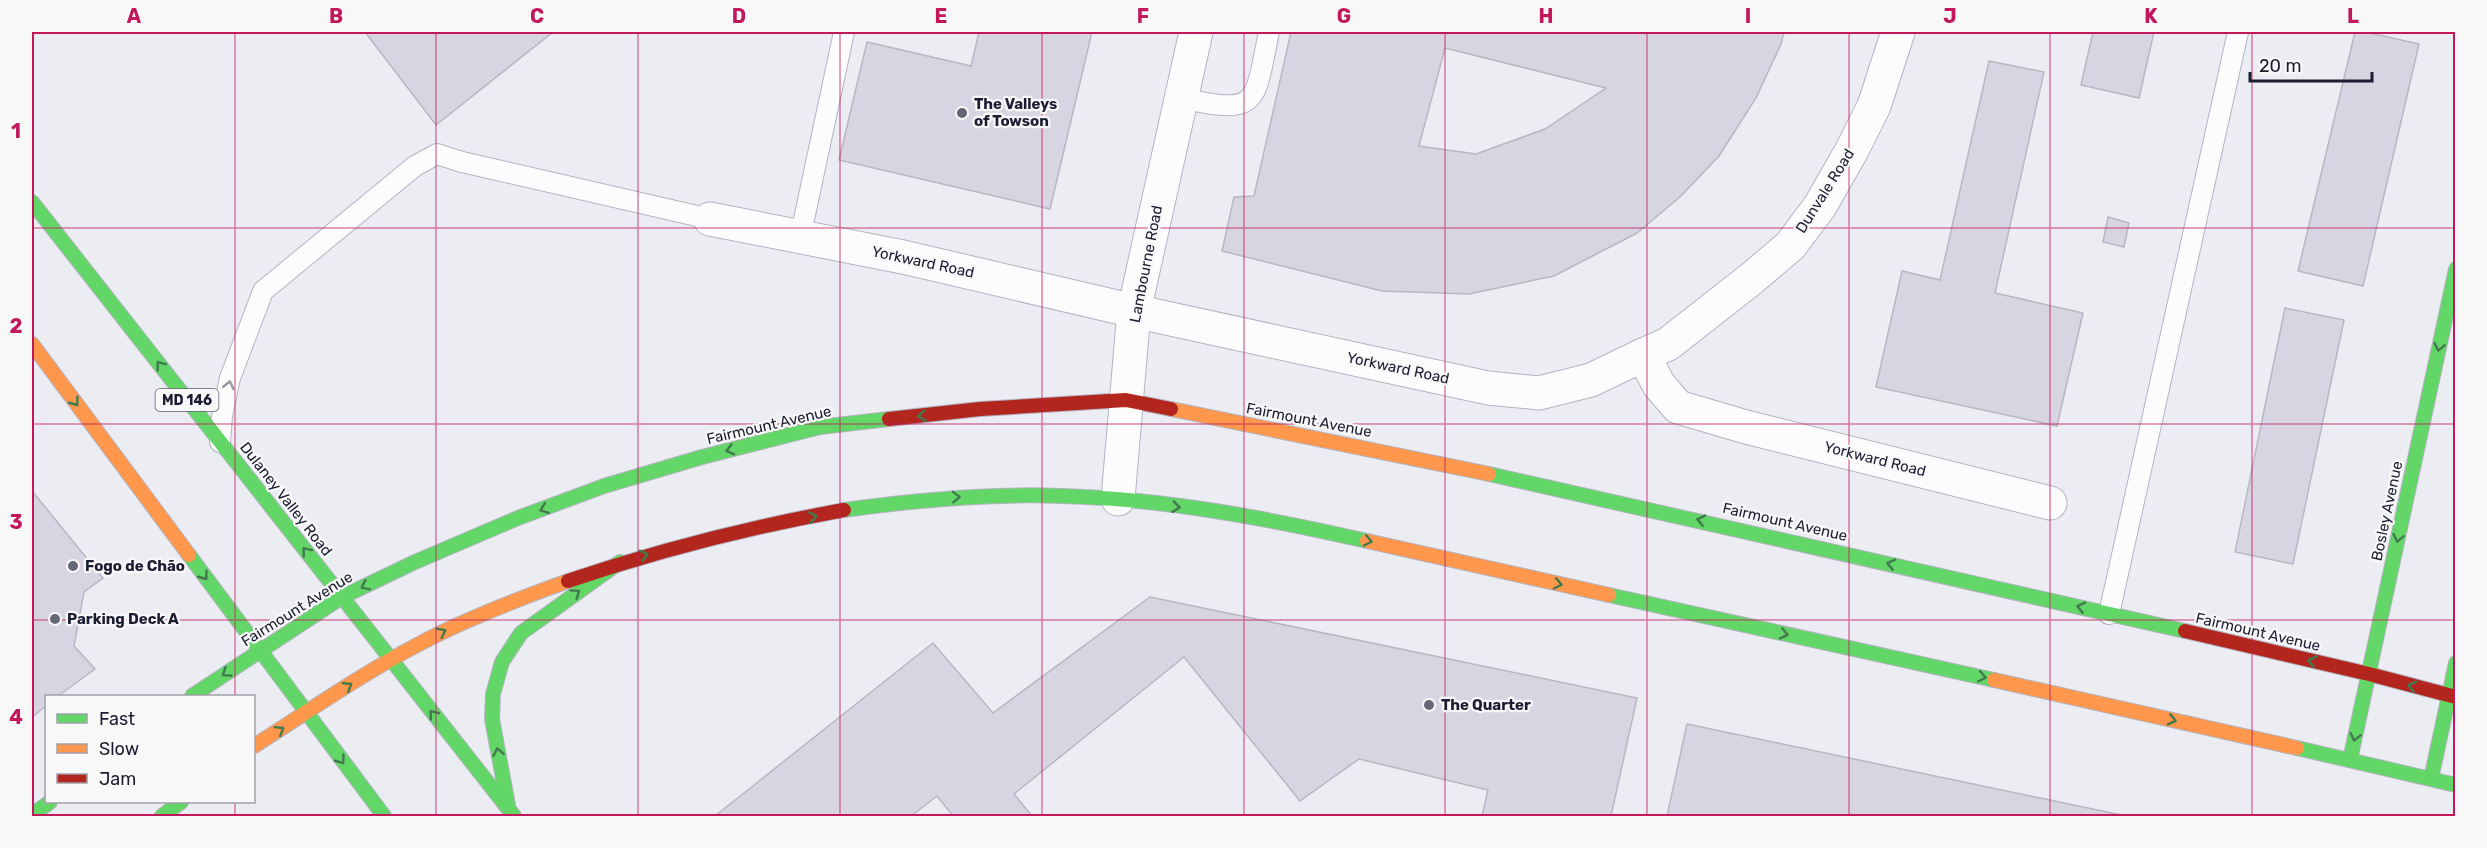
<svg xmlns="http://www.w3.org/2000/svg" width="2487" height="848" font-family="Rubik,sans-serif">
<rect width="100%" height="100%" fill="#ecedf3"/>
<g fill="#d8d5e2" stroke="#b9b6c3" stroke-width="1.5" fill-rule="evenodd">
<polygon points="365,32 553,32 436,125"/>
<polygon points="979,32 1092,32 1050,209 839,160 867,42 971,66"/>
<path d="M1291 32H1784L1781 44 1756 98 1719 156 1681 196 1637 233 1554 276 1469 294 1382 291 1222 251 1234 197 1254 196ZM1445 48 1606 88 1545 129 1476 154 1419 146Z"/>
<polygon points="2093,32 2154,32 2139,98 2081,85"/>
<polygon points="2355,32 2366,32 2419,44 2363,286 2298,271"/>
<polygon points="1989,61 2044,72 1995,293 2083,313 2057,426 1876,387 1902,271 1940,280"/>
<polygon points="2108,217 2129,223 2124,247 2103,242"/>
<polygon points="2285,308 2344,320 2293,564 2235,552"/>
<polygon points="32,491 103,578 84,592 74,646 95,669 58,696 46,696 46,706 32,717"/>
<polygon points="1150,597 1637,698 1611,816 1482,816 1488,790 1359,759 1300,801 1184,657 1014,794 1032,816 953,816 937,796 911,816 715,816 933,643 993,713"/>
<polygon points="1687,724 2126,816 1667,816"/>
</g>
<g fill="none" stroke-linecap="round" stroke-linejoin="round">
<g stroke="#b3b4c1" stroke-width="22">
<g id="lane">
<path d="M1181 98C1261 116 1254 103 1269 32"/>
<polyline points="800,238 844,32"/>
<polyline points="220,442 222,416 230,378 263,291 415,166 437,154 462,162 710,219"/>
<polyline points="2109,614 2238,32"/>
</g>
</g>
<g stroke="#b3b4c1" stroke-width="35">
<g id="street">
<polyline points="710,219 903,257 1134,311 1488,388 1539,393 1591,380 1643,355 1659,385 1678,407 1746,427 2050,503"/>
<polyline points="1643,355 1668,344 1751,279 1790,246 1820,206 1852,150 1874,106 1898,32"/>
<polyline points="1118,499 1134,311 1196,32"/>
</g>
</g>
<g stroke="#b3b4c1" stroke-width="16">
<g id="fast">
<polyline points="32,202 514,816"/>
<polyline points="1489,474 2185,631"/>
<path d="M844 510C916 500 989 493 1062 496 1164 499 1267 518 1367 541"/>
<polyline points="189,555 384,816"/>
<polyline points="1609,595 1994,680"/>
<polyline points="192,696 342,597 415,562 518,518 604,486 702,457 820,427 889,419"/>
<polyline points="2297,748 2456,785"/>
<polyline points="2350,760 2456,269"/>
<polyline points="2431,779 2456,663"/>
<polyline points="508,805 492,719 493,694 502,662 521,633 620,562"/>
<polyline points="32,815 50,802"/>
<polyline points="162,816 181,802"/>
</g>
</g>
<g stroke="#b3b4c1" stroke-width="16">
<g id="slow">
<polyline points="32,344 189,555"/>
<polyline points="1171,409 1489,474"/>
<polyline points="1367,541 1609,595"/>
<polyline points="1994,680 2297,748"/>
<path d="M254 746C309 711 363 673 421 643 468 618 518 599 568 581"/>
</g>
</g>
<g stroke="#b3b4c1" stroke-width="16">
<g id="jam">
<polyline points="889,419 980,409 1126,400 1171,409"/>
<path d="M568 581C659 550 750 527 844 510"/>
<polyline points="2185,631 2369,674 2456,697"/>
</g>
</g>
<use href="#lane" stroke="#fcfcfd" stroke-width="20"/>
<use href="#street" stroke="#fcfcfd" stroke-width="33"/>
<use href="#fast" stroke="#63d668" stroke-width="14"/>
<use href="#slow" stroke="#ff974d" stroke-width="14"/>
<use href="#jam" stroke="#b3261e" stroke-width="14"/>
</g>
<defs><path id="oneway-chevron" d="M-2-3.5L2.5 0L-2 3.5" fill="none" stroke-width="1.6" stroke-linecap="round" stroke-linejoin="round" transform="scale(1.5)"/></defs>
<g stroke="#407a4d">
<use href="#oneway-chevron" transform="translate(2439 347) rotate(102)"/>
<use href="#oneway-chevron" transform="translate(160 365) rotate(-128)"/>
<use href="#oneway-chevron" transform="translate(75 402) rotate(53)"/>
<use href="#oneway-chevron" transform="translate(922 416) rotate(173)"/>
<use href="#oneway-chevron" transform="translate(730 450) rotate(166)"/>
<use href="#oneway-chevron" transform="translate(956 497) rotate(-2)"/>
<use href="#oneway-chevron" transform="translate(1176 507) rotate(7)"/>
<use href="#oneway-chevron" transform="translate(544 509) rotate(159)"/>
<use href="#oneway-chevron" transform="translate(813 517) rotate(-9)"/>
<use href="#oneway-chevron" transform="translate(1701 520) rotate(-167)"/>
<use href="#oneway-chevron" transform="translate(2398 538) rotate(102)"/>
<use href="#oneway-chevron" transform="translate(1368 541) rotate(12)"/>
<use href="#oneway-chevron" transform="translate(306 551) rotate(-128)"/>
<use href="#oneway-chevron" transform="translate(644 555) rotate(-15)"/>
<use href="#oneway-chevron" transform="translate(1891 564) rotate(-167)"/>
<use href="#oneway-chevron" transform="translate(204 576) rotate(53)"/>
<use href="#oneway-chevron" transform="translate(1558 584) rotate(12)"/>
<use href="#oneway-chevron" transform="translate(365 586) rotate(154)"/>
<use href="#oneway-chevron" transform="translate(576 593) rotate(-35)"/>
<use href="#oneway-chevron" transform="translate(2081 607) rotate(-167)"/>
<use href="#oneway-chevron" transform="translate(442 632) rotate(-27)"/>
<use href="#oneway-chevron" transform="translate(1784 634) rotate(13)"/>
<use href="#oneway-chevron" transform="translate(2312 661) rotate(-167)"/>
<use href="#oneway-chevron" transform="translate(226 673) rotate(146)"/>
<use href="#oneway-chevron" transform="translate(1982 677) rotate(12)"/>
<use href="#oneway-chevron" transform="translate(348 686) rotate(-32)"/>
<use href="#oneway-chevron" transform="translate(2412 686) rotate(-165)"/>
<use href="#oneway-chevron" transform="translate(433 714) rotate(-128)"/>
<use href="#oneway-chevron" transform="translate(2172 720) rotate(13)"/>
<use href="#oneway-chevron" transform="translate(280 730) rotate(-32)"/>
<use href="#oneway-chevron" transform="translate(2355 737) rotate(102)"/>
<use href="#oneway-chevron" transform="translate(498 752) rotate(-101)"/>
<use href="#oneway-chevron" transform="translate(341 760) rotate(53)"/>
</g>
<use stroke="#9798a2" href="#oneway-chevron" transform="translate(229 385) rotate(-77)"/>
<path fill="none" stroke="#c2185b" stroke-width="1.5" stroke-opacity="0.55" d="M235 32V696M436 32V816M638 32V816M840 32V816M1042 32V816M1244 32V816M1445 32V816M1647 32V816M1849 32V816M2050 32V816M2252 32V816M32 228H2456M32 424H2456M32 620H2456M235 802V816"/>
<g fill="#656676" stroke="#f8f8f8" stroke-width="2">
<circle cx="962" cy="113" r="6"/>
<circle cx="73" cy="566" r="6"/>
<circle cx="55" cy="619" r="6"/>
<circle cx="1429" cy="705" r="6"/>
</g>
<g text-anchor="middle" stroke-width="4.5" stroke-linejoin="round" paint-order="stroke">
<rect fill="#f8f8f8" stroke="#5e5f6d" stroke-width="1.5" x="155.5" y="389" width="63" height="22" rx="4.5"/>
<g font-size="14" font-weight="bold" fill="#1c1d32">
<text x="187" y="405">MD 146</text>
</g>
<g font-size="15" font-weight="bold" fill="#1c1d32" stroke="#f8f8f8" text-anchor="start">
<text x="974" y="109">The Valleys<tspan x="974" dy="17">of Towson</tspan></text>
<text x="85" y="571">Fogo de Chão</text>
<text x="67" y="624">Parking Deck A</text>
<text x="1441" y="710">The Quarter</text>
</g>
<g font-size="15" fill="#1c1d32" stroke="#f8f8f8">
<text transform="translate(1825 191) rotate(-58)" y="5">Dunvale Road</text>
<text transform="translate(923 262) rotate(12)" y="5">Yorkward Road</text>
<text transform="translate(1146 264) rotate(-79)" y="5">Lambourne Road</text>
<text transform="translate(1398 368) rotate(12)" y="5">Yorkward Road</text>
<text transform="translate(1309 420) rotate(11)" y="5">Fairmount Avenue</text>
<text transform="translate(769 425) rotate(-13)" y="5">Fairmount Avenue</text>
<text transform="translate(1875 459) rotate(14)" y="5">Yorkward Road</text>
<text transform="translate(286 499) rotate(52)" y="5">Dulaney Valley Road</text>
<text transform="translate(2387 511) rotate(-78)" y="5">Bosley Avenue</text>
<text transform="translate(1785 522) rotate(13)" y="5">Fairmount Avenue</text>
<text transform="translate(297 609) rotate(-32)" y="5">Fairmount Avenue</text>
<text transform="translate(2258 632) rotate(13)" y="5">Fairmount Avenue</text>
</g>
</g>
<rect width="2487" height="848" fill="none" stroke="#f8f8f8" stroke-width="66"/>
<rect x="45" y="695" width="210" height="108" fill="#f8f8f8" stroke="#a0a0a9" stroke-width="1.5"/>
<rect x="57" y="714" width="30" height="9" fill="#63d668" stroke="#a0a0a9" stroke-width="1.5"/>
<text x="99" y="725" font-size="18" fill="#1c1d32">Fast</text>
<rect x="57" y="744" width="30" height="9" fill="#ff974d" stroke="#a0a0a9" stroke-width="1.5"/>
<text x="99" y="755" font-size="18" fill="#1c1d32">Slow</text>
<rect x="57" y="774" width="30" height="9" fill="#b3261e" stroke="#a0a0a9" stroke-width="1.5"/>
<text x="99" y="785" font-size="18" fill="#1c1d32">Jam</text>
<path d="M2250 72v9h122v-9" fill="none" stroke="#1c1d32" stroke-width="3"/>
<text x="2259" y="72" font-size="18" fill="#1c1d32" stroke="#f8f8f8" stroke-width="4.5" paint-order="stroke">20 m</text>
<rect x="33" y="33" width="2421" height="782" fill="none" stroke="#c2185b" stroke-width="2"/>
<g font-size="20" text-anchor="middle" font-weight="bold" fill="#c2185b">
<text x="134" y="23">A</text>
<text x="336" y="23">B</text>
<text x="537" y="23">C</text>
<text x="739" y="23">D</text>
<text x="941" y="23">E</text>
<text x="1143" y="23">F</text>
<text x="1344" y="23">G</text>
<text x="1546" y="23">H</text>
<text x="1748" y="23">I</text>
<text x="1950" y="23">J</text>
<text x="2151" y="23">K</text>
<text x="2353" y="23">L</text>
<text x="16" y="138">1</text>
<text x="16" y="333">2</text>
<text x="16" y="529">3</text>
<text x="16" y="724">4</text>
</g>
</svg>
